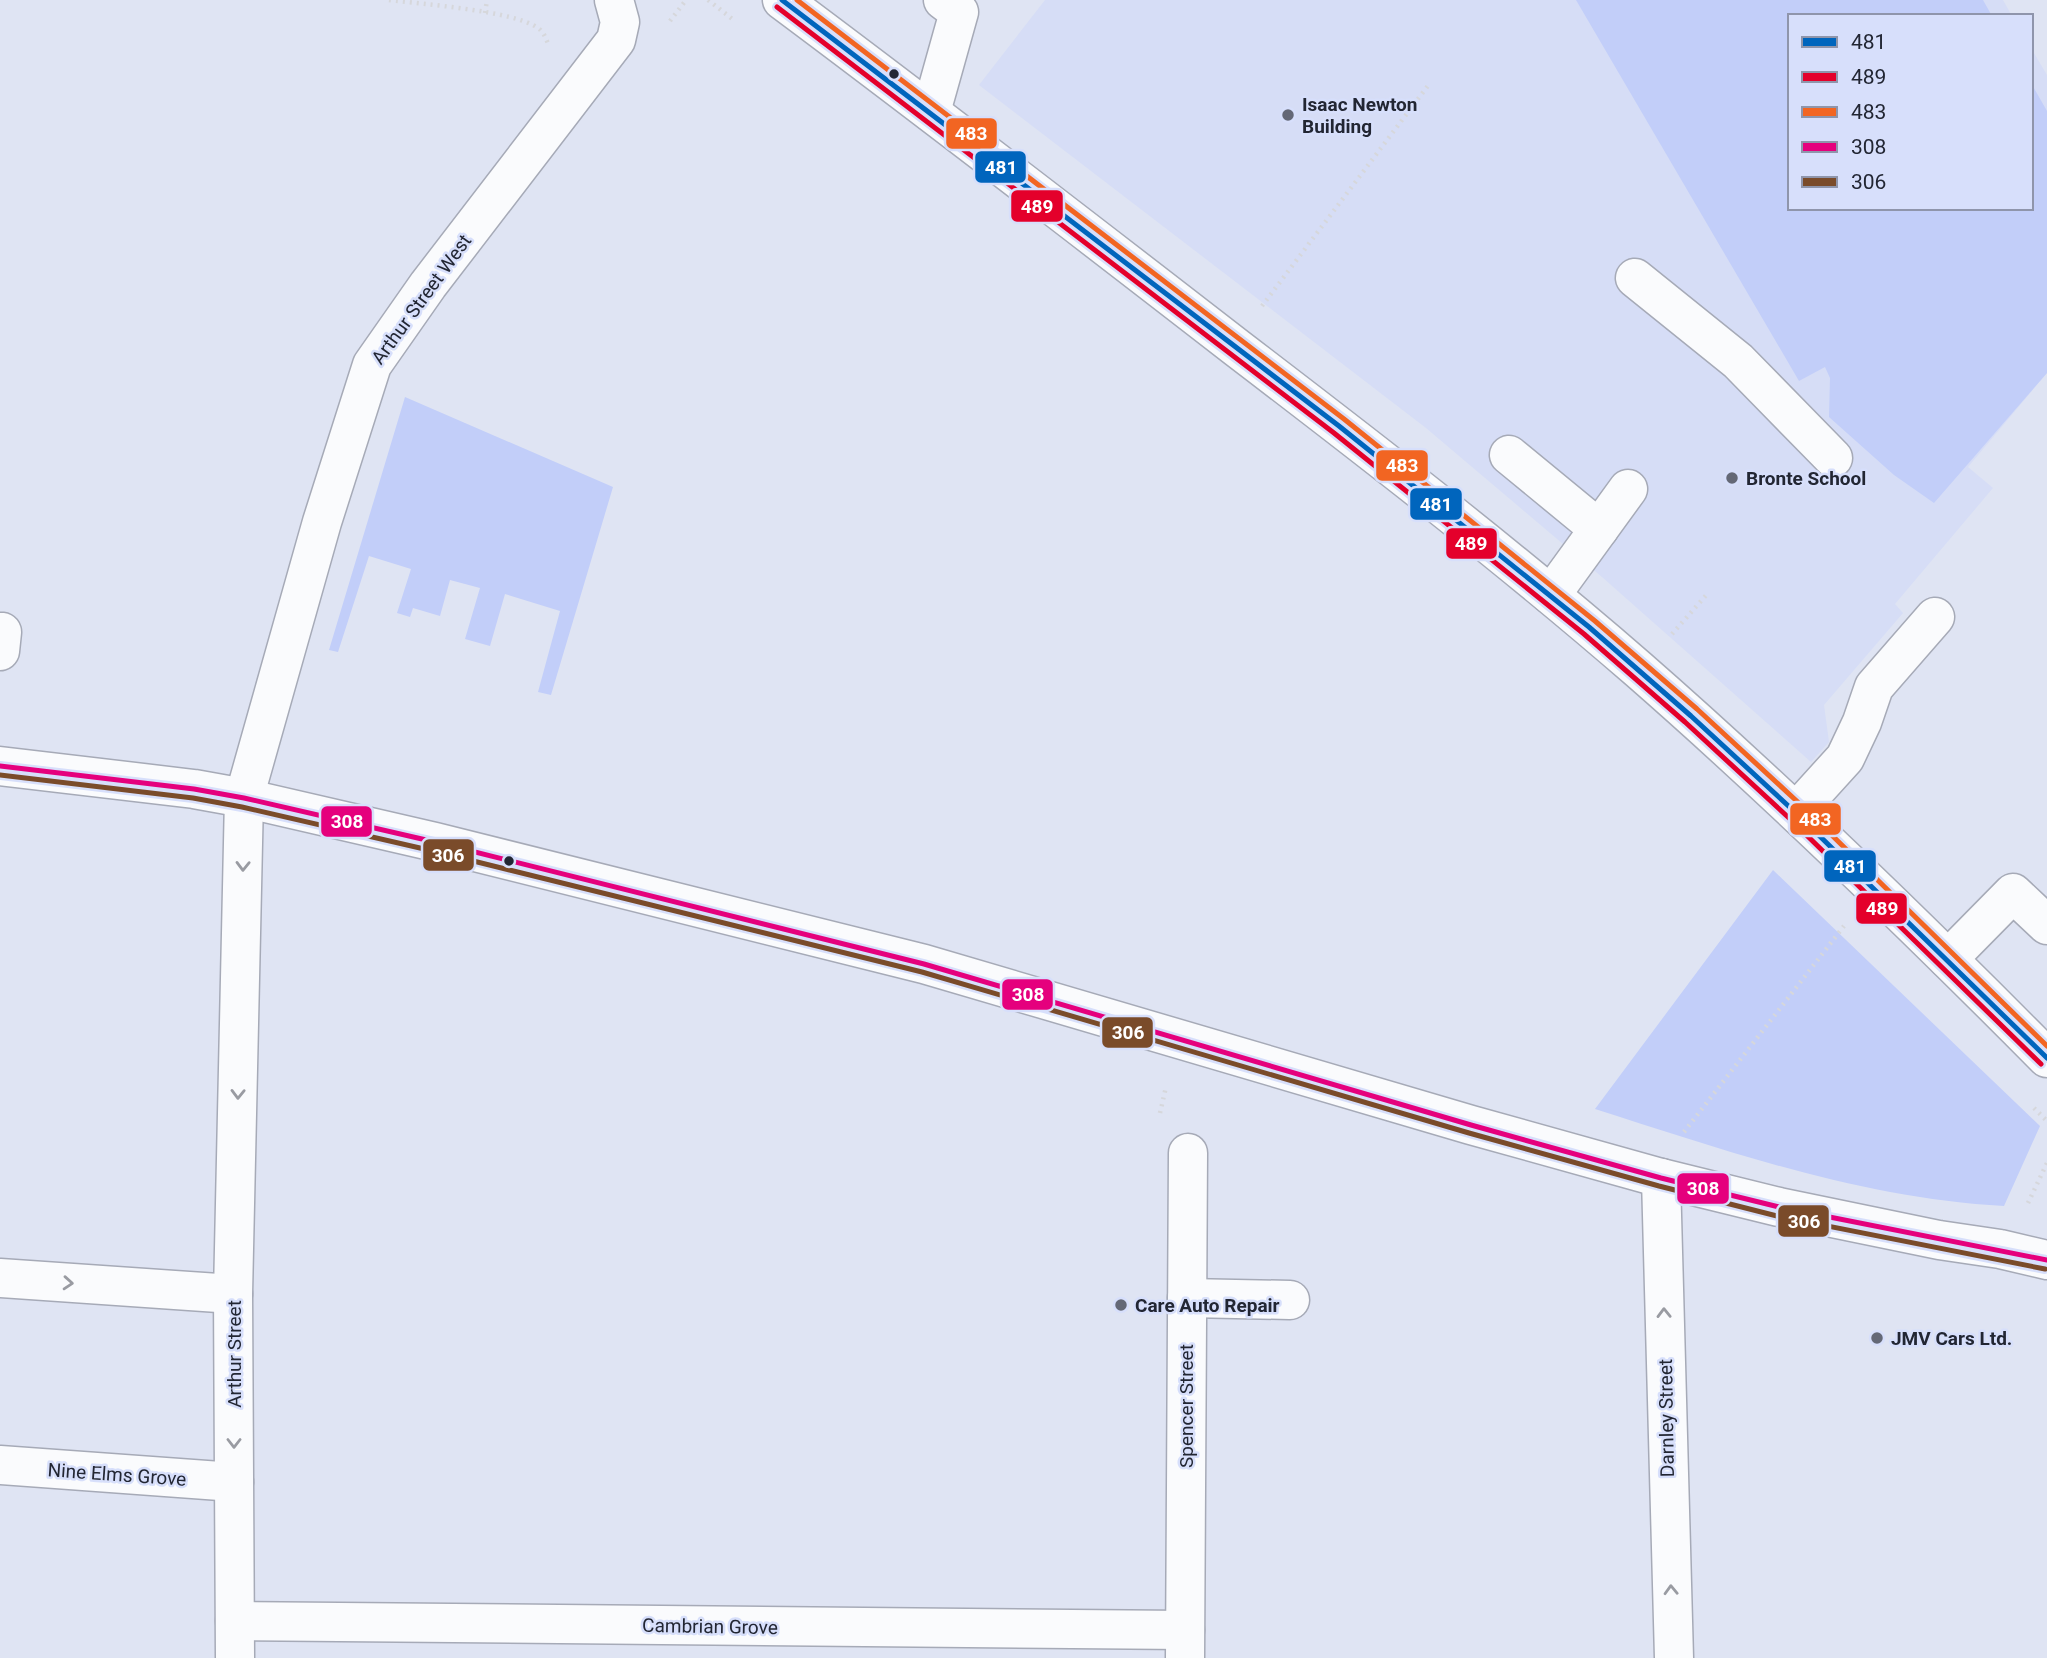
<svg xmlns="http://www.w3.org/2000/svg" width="2047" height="1658" font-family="Roboto,sans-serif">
<rect width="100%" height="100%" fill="#dfe4f3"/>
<polygon fill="#d6ddf6" points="1045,0 2003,0 2012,16 1790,16 1790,208 2031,208 2031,48 2047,75 2047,373 1968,467 1993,488 1895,604 1903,613 1824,705 1829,742 1811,762 1602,577 1426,428 979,85"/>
<g fill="#c2cef9">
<polygon points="1576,0 1983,0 1992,16 1790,16 1790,208 2031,208 2031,83 2047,111 2047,373 1934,503 1894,475 1829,417 1830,378 1825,367 1799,381"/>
<polygon points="405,397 613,487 551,695 538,692 560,611 505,594 490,646 465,639 480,588 450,580 440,616 413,608 410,617 397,613 411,569 369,556 338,652 329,650"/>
<path d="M1773 870 2040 1126 2004 1206C1864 1199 1727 1151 1595 1109Z"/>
</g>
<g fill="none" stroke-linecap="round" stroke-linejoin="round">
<g stroke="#a6aab7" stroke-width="41">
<g id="minor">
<path d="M782 0C935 114 1086 231 1237 348 1373 452 1509 557 1638 669 1780 793 1915 925 2047 1058"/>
<polyline points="931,112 959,12 943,0"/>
<polyline points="1635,278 1738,361 1833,458"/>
<polyline points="1509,455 1599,529"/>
<polyline points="1551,595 1628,489"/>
<polyline points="0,651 2,632"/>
<polyline points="0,766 194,789 244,798 435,842 924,964 1471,1125 1661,1178 1779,1207 1939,1240 2000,1249 2047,1260"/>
<polyline points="1796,812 1845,758 1862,722 1874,687 1935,617"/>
<polyline points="1948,959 2013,893 2047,925"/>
<polyline points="1661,1178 1674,1658"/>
<polyline points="0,1278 233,1294"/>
<polyline points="1187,1298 1290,1300"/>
<polyline points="0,1465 234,1482"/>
<polyline points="235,1621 1185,1630"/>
<polyline points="235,1658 233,1294 244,798 322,522 372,365 428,285 616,40 620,22 614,0"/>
<polyline points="1185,1658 1188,1153"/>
</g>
</g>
<g stroke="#d6d7db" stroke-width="4.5" stroke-dasharray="2 5" stroke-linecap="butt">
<path d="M389 0C422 4 515 11 538 28 544 32 546 39 549 46"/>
<polyline points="708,0 735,21"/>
<polyline points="485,13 487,0"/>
<polyline points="670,21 686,0"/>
<polyline points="1262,306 1430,83"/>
<polyline points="1672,634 1708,593"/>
<polyline points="2034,1108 2047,1121"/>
<polyline points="1160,1113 1166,1087"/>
<polyline points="1684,1132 1844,926"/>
<polyline points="2028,1203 2047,1163"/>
</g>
<use href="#minor" stroke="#fafbfd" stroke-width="38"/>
<g stroke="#d7dffb" stroke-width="10">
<polyline id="bus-1" points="782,0 1339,426 1589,627 1691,716 1795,812 2047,1058"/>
</g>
<g stroke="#d7dffb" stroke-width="10">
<polyline id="bus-2" points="777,7 1334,433 1584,634 1685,722 1789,818 2041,1064"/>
</g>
<g stroke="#d7dffb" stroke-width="10">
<polyline id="bus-3" points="797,0 1344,419 1595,621 1697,709 1801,805 2047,1046"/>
</g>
<g stroke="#d7dffb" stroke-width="10">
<polyline id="bus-4" points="0,766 194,789 244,798 435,842 924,964 1471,1125 1661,1178 1779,1207 2047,1260"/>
</g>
<g stroke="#d7dffb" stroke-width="10">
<polyline id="bus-5" points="0,775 193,798 242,807 433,851 922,972 1469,1133 1659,1186 1777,1216 2045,1269"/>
</g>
<use href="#bus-1" stroke="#0065bd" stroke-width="5"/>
<use href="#bus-2" stroke="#e4002b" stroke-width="5"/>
<use href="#bus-3" stroke="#f26522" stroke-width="5"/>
<use href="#bus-4" stroke="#e5007d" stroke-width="5"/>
<use href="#bus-5" stroke="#7a4b2a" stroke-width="5"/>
</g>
<defs><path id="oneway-chevron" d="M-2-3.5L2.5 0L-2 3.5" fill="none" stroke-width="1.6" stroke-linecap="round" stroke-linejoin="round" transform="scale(1.75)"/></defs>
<g stroke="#999ba2">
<use href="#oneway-chevron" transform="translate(243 866) rotate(91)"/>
<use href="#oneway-chevron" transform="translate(238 1094) rotate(91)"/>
<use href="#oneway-chevron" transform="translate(68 1283) rotate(4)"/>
<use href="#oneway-chevron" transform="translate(1664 1313) rotate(-91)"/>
<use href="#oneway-chevron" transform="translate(234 1443) rotate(90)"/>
<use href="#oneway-chevron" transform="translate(1671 1590) rotate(-92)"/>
</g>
<g fill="#222633" stroke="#d7dffb" stroke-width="2.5">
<circle cx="894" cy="74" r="6"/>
<circle cx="509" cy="861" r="6"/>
</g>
<g fill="#646876" stroke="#d7dffb" stroke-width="2.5">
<circle cx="1288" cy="115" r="7"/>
<circle cx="1732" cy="478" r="7"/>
<circle cx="1121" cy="1305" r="7"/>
<circle cx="1877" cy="1338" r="7"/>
</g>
<g text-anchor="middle" stroke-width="5" stroke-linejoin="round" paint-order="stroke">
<g font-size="19" font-weight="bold" fill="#222633" stroke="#d7dffb" text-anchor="start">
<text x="1302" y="111">Isaac Newton<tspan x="1302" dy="22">Building</tspan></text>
<text x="1746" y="485">Bronte School</text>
<text x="1135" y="1312">Care Auto Repair</text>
<text x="1891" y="1345">JMV Cars Ltd.</text>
</g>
<g font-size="19" fill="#222633" stroke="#d7dffb">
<text transform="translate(421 299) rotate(-54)" y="7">Arthur Street West</text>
<text transform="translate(234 1354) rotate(-90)" y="7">Arthur Street</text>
<text transform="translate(1186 1406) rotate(-90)" y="7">Spencer Street</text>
<text transform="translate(1666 1418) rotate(-91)" y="7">Darnley Street</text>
<text transform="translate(117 1474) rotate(4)" y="7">Nine Elms Grove</text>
<text transform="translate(710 1626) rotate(1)" y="7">Cambrian Grove</text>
</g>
</g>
<g stroke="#d7dffb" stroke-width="2.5">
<rect x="945" y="117" width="53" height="33" rx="7" fill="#f26522"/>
<rect x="974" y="150" width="53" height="34" rx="7" fill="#0065bd"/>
<rect x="1010" y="189" width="54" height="34" rx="7" fill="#e4002b"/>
<rect x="1375" y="449" width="54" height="33" rx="7" fill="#f26522"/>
<rect x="1409" y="487" width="54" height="34" rx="7" fill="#0065bd"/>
<rect x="1445" y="527" width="53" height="33" rx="7" fill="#e4002b"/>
<rect x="1789" y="802" width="53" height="34" rx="7" fill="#f26522"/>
<rect x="320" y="805" width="53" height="33" rx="7" fill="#e5007d"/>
<rect x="422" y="838" width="53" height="34" rx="7" fill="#7a4b2a"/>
<rect x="1823" y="849" width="54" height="34" rx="7" fill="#0065bd"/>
<rect x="1855" y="892" width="53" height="33" rx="7" fill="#e4002b"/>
<rect x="1001" y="978" width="53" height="33" rx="7" fill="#e5007d"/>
<rect x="1101" y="1016" width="53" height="33" rx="7" fill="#7a4b2a"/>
<rect x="1676" y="1172" width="54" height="33" rx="7" fill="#e5007d"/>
<rect x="1777" y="1204" width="53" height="34" rx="7" fill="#7a4b2a"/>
</g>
<g font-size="19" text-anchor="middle" font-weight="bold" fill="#fff">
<text x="971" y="140">483</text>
<text x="1001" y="174">481</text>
<text x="1037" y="213">489</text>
<text x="1402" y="472">483</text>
<text x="1436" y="511">481</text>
<text x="1471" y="550">489</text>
<text x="1815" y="826">483</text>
<text x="347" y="828">308</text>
<text x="448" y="862">306</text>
<text x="1850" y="873">481</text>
<text x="1882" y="915">489</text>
<text x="1028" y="1001">308</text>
<text x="1128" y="1039">306</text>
<text x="1703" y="1195">308</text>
<text x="1804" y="1228">306</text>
</g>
<rect x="1788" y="14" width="245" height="196" fill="#d7dffb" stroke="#8f95ab" stroke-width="2"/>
<rect x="1802" y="37" width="35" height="10" fill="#0065bd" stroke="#8f95ab" stroke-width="2"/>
<text x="1851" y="49" font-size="21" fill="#222633">481</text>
<rect x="1802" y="72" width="35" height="10" fill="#e4002b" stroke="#8f95ab" stroke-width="2"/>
<text x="1851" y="84" font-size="21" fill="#222633">489</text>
<rect x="1802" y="107" width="35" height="10" fill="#f26522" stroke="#8f95ab" stroke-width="2"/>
<text x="1851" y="119" font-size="21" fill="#222633">483</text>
<rect x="1802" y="142" width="35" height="10" fill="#e5007d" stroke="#8f95ab" stroke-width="2"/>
<text x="1851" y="154" font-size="21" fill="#222633">308</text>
<rect x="1802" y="177" width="35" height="10" fill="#7a4b2a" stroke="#8f95ab" stroke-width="2"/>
<text x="1851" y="189" font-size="21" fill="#222633">306</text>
</svg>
